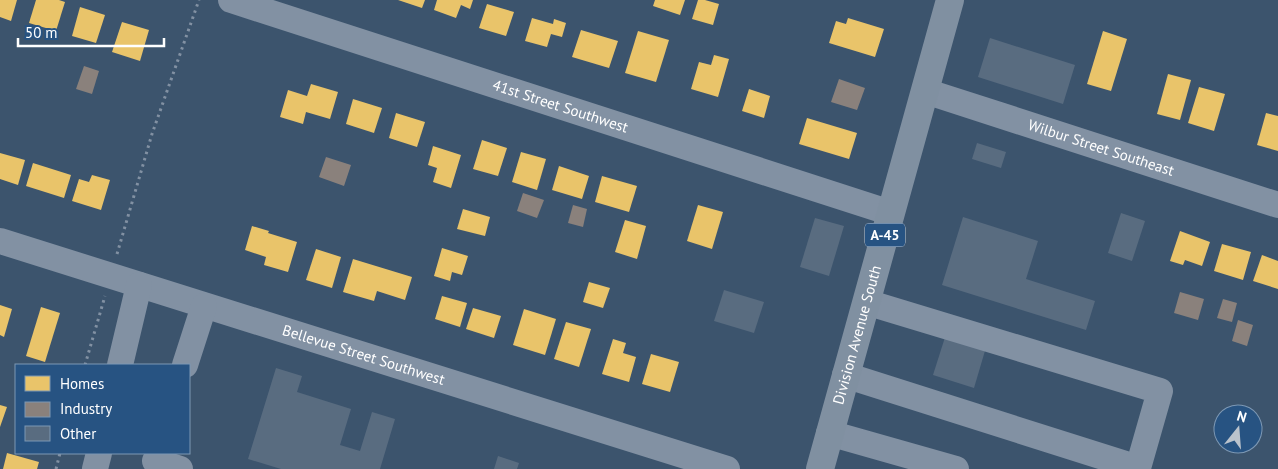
<svg xmlns="http://www.w3.org/2000/svg" width="1278" height="469" font-family="'PT Sans',sans-serif">
<rect width="100%" height="100%" fill="#3c546d"/>
<g fill="#e9c46a">
<polygon points="0,0 17,0 11,21 0,17"/>
<polygon points="36,0 59,0 65,2 56,31 29,23"/>
<polygon points="398,0 425,0 422,8"/>
<polygon points="437,0 473,0 470,9 461,5 456,18 434,10"/>
<polygon points="655,0 685,0 680,15 653,6"/>
<polygon points="698,0 705,0 719,4 713,25 692,19"/>
<polygon points="487,4 514,12 506,36 479,28"/>
<polygon points="80,7 105,15 96,43 72,36"/>
<polygon points="532,18 553,24 554,19 566,23 562,37 551,34 547,47 525,41"/>
<polygon points="848,18 884,29 875,57 829,43 836,21 846,24"/>
<polygon points="122,22 149,30 140,61 112,52"/>
<polygon points="581,30 618,41 609,68 572,57"/>
<polygon points="638,31 669,40 656,82 625,73"/>
<polygon points="1103,31 1127,39 1111,91 1087,84"/>
<polygon points="714,55 729,59 718,97 691,89 699,62 711,65"/>
<polygon points="1168,74 1191,80 1180,120 1157,114"/>
<polygon points="311,84 338,92 330,119 306,112 303,124 280,117 288,90 307,96"/>
<polygon points="1199,87 1225,94 1214,131 1188,123"/>
<polygon points="749,89 770,96 764,118 742,111"/>
<polygon points="353,99 382,108 374,133 346,124"/>
<polygon points="396,113 425,122 417,147 389,138"/>
<polygon points="1266,113 1278,116 1278,151 1257,145"/>
<polygon points="807,118 857,133 849,159 799,144"/>
<polygon points="482,140 507,148 498,176 473,169"/>
<polygon points="433,146 461,155 451,188 433,182 437,168 428,165"/>
<polygon points="521,152 546,159 537,190 512,182"/>
<polygon points="0,153 25,160 18,185 0,179"/>
<polygon points="33,163 71,175 64,198 26,186"/>
<polygon points="559,166 589,176 582,199 552,190"/>
<polygon points="92,175 110,180 101,210 72,201 79,179 89,182"/>
<polygon points="602,176 637,186 629,212 595,202"/>
<polygon points="698,205 723,212 712,249 687,241"/>
<polygon points="463,209 490,217 485,236 457,229"/>
<polygon points="625,220 646,226 637,259 615,252"/>
<polygon points="252,226 269,231 268,233 297,242 288,272 264,265 266,257 245,250"/>
<polygon points="1180,231 1210,242 1202,266 1185,260 1183,265 1170,261"/>
<polygon points="1222,244 1251,252 1243,280 1214,271"/>
<polygon points="442,248 468,256 462,275 452,272 450,281 434,276"/>
<polygon points="316,249 341,257 332,288 306,280"/>
<polygon points="1262,255 1278,261 1278,289 1253,281"/>
<polygon points="353,259 412,277 405,300 377,291 374,301 343,292"/>
<polygon points="589,282 610,288 603,308 583,302"/>
<polygon points="442,296 467,303 460,327 435,319"/>
<polygon points="0,305 12,309 4,337 0,335"/>
<polygon points="41,307 60,313 45,362 26,356"/>
<polygon points="473,308 501,316 494,338 466,329"/>
<polygon points="524,309 556,319 545,355 513,345"/>
<polygon points="566,322 591,329 579,367 554,359"/>
<polygon points="613,339 626,343 623,353 636,357 629,382 602,374"/>
<polygon points="651,354 679,362 670,392 642,384"/>
<polygon points="0,405 7,407 0,427"/>
<polygon points="7,453 39,462 37,469 3,469"/>
</g>
<g fill="#8a817c">
<polygon points="84,66 99,71 92,94 76,89"/>
<polygon points="839,79 865,88 857,110 831,102"/>
<polygon points="326,157 351,165 344,186 319,177"/>
<polygon points="523,193 544,200 537,218 517,211"/>
<polygon points="573,205 587,209 583,227 568,223"/>
<polygon points="1180,292 1204,299 1198,320 1174,313"/>
<polygon points="1223,299 1237,303 1232,322 1217,318"/>
<polygon points="1238,320 1253,325 1247,346 1232,341"/>
</g>
<g fill="#596c80">
<polygon points="990,38 1075,65 1063,104 978,77"/>
<polygon points="977,143 1006,152 1001,168 972,159"/>
<polygon points="1121,213 1145,221 1132,261 1108,253"/>
<polygon points="963,217 1038,241 1026,279 1095,301 1086,330 942,285"/>
<polygon points="815,218 844,226 829,276 800,267"/>
<polygon points="724,290 764,302 754,333 714,321"/>
<polygon points="947,331 987,344 974,388 933,375"/>
<polygon points="276,368 302,376 297,392 351,409 340,445 360,451 372,412 395,419 380,469 281,469 248,459"/>
<polygon points="498,456 519,463 517,469 494,469"/>
</g>
<g fill="none" stroke-linecap="round" stroke-linejoin="round">
<g stroke="#8291a3" stroke-width="3" stroke-dasharray="2.5 4" stroke-linecap="butt">
<polyline points="117,254 152,134 199,0"/>
<polyline points="85,365 105,296"/>
<polyline points="56,469 60,453"/>
</g>
<g stroke="#8291a3" stroke-width="26">
<path id="s1" d="M231 0 891 213"/>
<path id="s2" d="M925 91 1278 205"/>
<path id="s3" d="M0 241 727 469"/>
<polyline points="120,365 139,285"/>
<polyline points="185,365 204,306"/>
<polyline points="845,375 1138,468 1160,391 866,302"/>
<polyline points="829,433 956,469"/>
<polyline points="155,461 180,469"/>
<polyline points="95,469 99,453"/>
</g>
<path stroke="#8090a1" stroke-width="28" id="s4" d="M820 469 950 0"/>
</g>
<g text-anchor="middle" stroke-width="5" stroke-linejoin="round" paint-order="stroke">
<rect fill="#275382" stroke="#becbda" stroke-width="1" x="865" y="223.5" width="40" height="23" rx="4"/>
<g font-size="14" font-weight="bold" fill="#fff">
<text x="885" y="240">A-45</text>
</g>
<g font-size="15" fill="#fff" stroke="#275382">
<text dy="5" stroke="none"><textPath href="#s1" startOffset="346">41st Street Southwest</textPath></text>
<text dy="5" stroke="none"><textPath href="#s2" startOffset="185">Wilbur Street Southeast</textPath></text>
<text dy="5" stroke="none"><textPath href="#s4" startOffset="139">Division Avenue South</textPath></text>
<text dy="5" stroke="none"><textPath href="#s3" startOffset="381">Bellevue Street Southwest</textPath></text>
</g>
</g>
<rect x="15" y="364" width="175" height="90" fill="#275382" stroke="#7d98b4"/>
<rect x="25" y="376" width="25" height="15" fill="#e9c46a" stroke="#7d98b4"/>
<text x="60" y="389" font-size="15" fill="#ffffff">Homes</text>
<rect x="25" y="402" width="25" height="15" fill="#8a817c" stroke="#7d98b4"/>
<text x="60" y="414" font-size="15" fill="#ffffff">Industry</text>
<rect x="25" y="426" width="25" height="15" fill="#596c80" stroke="#7d98b4"/>
<text x="60" y="439" font-size="15" fill="#ffffff">Other</text>
<g transform="translate(1238 429) rotate(17)"><circle r="24" fill="#275382" stroke="#7d98b4"/>
<path d="M0-4L9 19L0 12L-9 19Z" fill="#bbc3cc"/>
<text y="-8" font-size="14" font-weight="bold" text-anchor="middle" fill="#ffffff">N</text>
</g>
<path d="M18 38v8h146v-8" fill="none" stroke="#ffffff" stroke-width="2.5"/>
<text x="25" y="38" font-size="15" fill="#ffffff" stroke="#275382" stroke-width="4" paint-order="stroke">50 m</text>
</svg>
